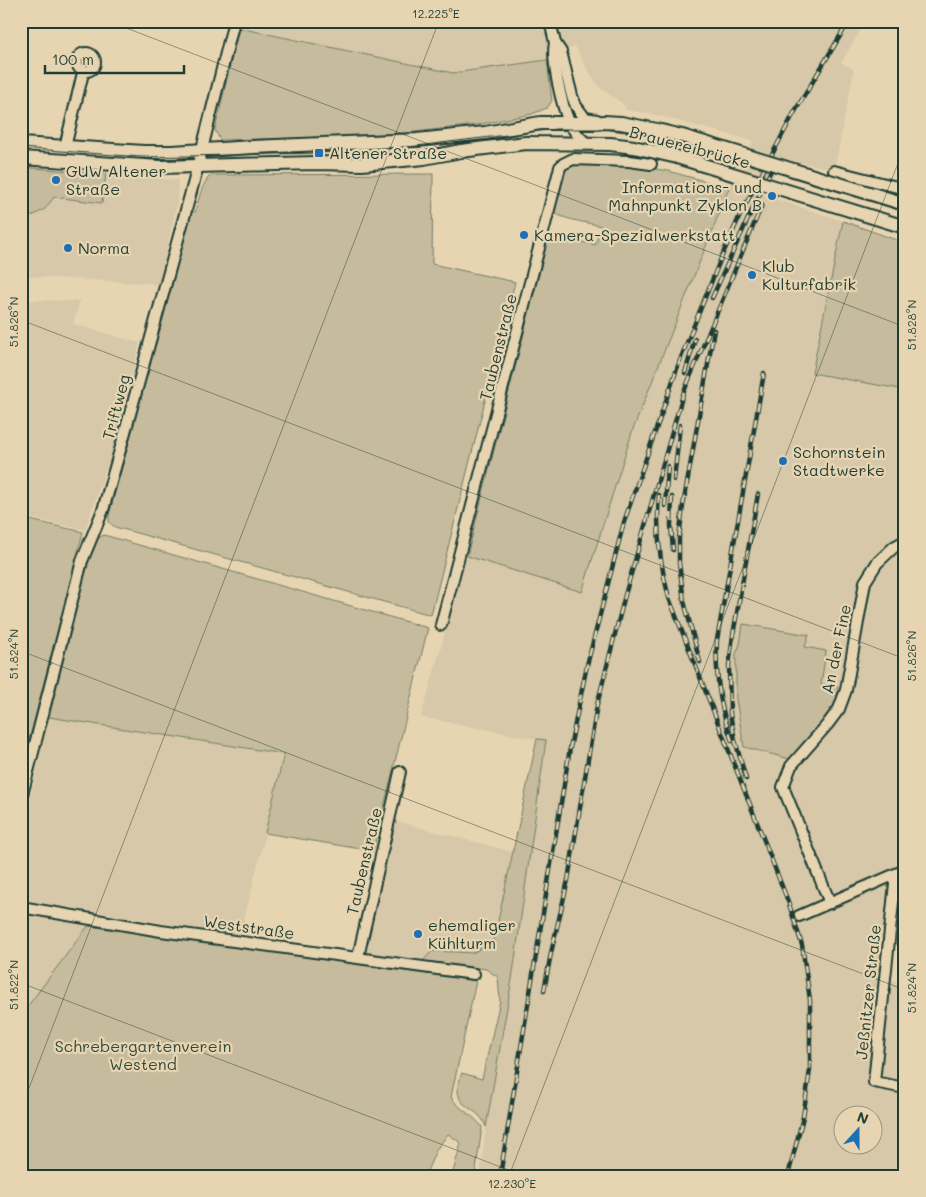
<svg xmlns="http://www.w3.org/2000/svg" width="926" height="1197" font-family="Mali,sans-serif">
<rect width="100%" height="100%" fill="#e7d5b2"/>
<filter id="ink" filterUnits="userSpaceOnUse"><feTurbulence type="fractalNoise" baseFrequency=".02" numOctaves="2"/><feDisplacementMap in="SourceGraphic" scale="10" xChannelSelector="R" yChannelSelector="G"/><feConvolveMatrix kernelMatrix="1 2 1 2 8 2 1 2 1" color-interpolation-filters="sRGB"/></filter>
<g filter="url(#ink)">
<g fill="#d6c8a8" fill-rule="evenodd">
<path d="M241 21H866L841 63 854 69 834 171V169L784 159 761 194 843 221 812 373 905 390V870L891 877 880 980 905 982V1140L895 1176H480L486 1127 513 973 546 741 421 717 467 556 582 592 632 432 729 188 753 141 648 113 626 110 623 104 600 88 587 69 575 46 547 60 453 73 239 28ZM844 1114H874V1144H844Z"/>
<polygon points="106,174 178,180 177,203 159,284 21,276 21,223 45,209 54,197 102,203"/>
<polygon points="21,300 80,301 73,324 140,343 112,452 85,530 21,516"/>
<polygon points="49,717 285,754 240,936 21,899 21,836"/>
<polygon points="395,821 513,852 494,940 473,953 432,951 423,961 363,952"/>
<polygon points="21,915 88,926 21,1015"/>
</g>
<g fill="#c6bc9d" stroke="#727c68">
<polygon points="239,28 453,73 547,60 552,101 547,108 532,114 476,125 405,133 299,138 220,140 215,130"/>
<path d="M573 163H619L668 171 729 188 632 432 582 592 467 556 549 235 595 245 601 226C586 222 569 221 554 213L565 168Z"/>
<polygon points="21,167 106,174 102,203 54,197 45,209 21,222"/>
<path d="M433 174 432 264 515 282 431 615 115 527 109 522V515L192 211 195 212C199 200 201 184 211 175Z"/>
<polygon points="843,221 905,243 905,390 812,373"/>
<polygon points="21,518 83,532 21,771"/>
<polygon points="104,535 428,628 373,851 265,833 284,754 49,717 92,548 98,538"/>
<polygon points="743,624 809,635 805,647 826,651 821,684 838,687 836,702 814,732 790,759 744,747 736,699 736,654 740,644"/>
<path d="M537 739 546 740 513 973 486 1127C481 1108 460 1110 458 1092 457 1086 460 1079 462 1073L482 1079 500 1001 498 977 486 969 423 961 432 951 473 953 494 940Z"/>
<path d="M88 926 476 981 451 1097C459 1110 474 1115 482 1127L475 1176H452L461 1143 448 1134 436 1150 425 1176H21V1015Z"/>
</g>
<g fill="none" stroke-linecap="round" stroke-linejoin="round">
<g stroke="#1f3d34" stroke-width="14">
<g id="minor">
<polyline points="550,21 555,43 561,52 572,96 576,106 585,118 597,120"/>
<path d="M555 43C551 60 562 107 570 124 574 131 579 137 585 142"/>
<circle cx="86" cy="62" r="9"/>
<polyline points="65,147 83,73"/>
<polyline points="834,171 905,189"/>
<polyline points="441,625 560,167 563,164 573,159 629,161 651,164"/>
<polyline points="21,799 82,561 103,510 122,443 194,181 234,21"/>
<polyline points="896,874 874,1082 905,1088"/>
<polyline points="830,903 783,787 791,766 827,725 839,709 846,690 865,582 877,563 894,547 905,541"/>
<polyline points="21,907 161,931 474,974"/>
<polyline points="799,916 905,870"/>
<polyline points="358,957 400,772"/>
<polyline points="904,1176 905,1172"/>
</g>
</g>
<g stroke="#1f3d34" stroke-width="16">
<g id="major">
<polyline points="21,144 144,152 172,152 253,147 417,140 485,133 540,123 596,123 604,122 621,123"/>
<polyline points="21,158 160,167 315,163 362,164 424,158 461,151 526,143 610,144"/>
</g>
</g>
<use href="#minor" stroke="#e7d5b2" stroke-width="10"/>
<use href="#major" stroke="#e7d5b2" stroke-width="12"/>
<polyline stroke="#1f3d34" stroke-width="1" points="21,148 141,157 319,153 408,147 556,129 603,129 641,134 682,143 905,212"/>
<g stroke="#1f3d34" stroke-width="4.5">
<g id="rail">
<polyline points="712,298 747,221 775,162"/>
<polyline points="685,373 695,339"/>
<polyline points="674,480 680,425"/>
<path d="M659 495C656 530 660 565 669 598L789 904 802 945 810 1000V1070L803 1117 788 1176"/>
<polyline points="672,497 671,525 673,550"/>
<polyline points="665,506 668,466"/>
<polyline points="700,662 684,601 679,563 679,538 683,506 714,330"/>
<path d="M732 741C720 708 715 675 717 640L764 373"/>
<polyline points="746,779 735,740 730,714 729,666 733,635 758,494"/>
<polyline points="544,991 551,953 568,880 597,705 625,595 683,394 762,205"/>
<polyline points="500,1176 570,748 587,665 624,522 680,360 721,258 741,213 794,113 849,21"/>
</g>
</g>
<use href="#rail" stroke="#e7d5b2" stroke-width="2.5" stroke-dasharray="8" stroke-linecap="butt"/>
<g stroke="#1f3d34" stroke-width="16" stroke-linecap="butt">
<g id="major-bridge">
<polyline points="621,123 657,130 682,136 905,204"/>
<polyline points="610,144 634,147 677,157 905,227"/>
</g>
</g>
<use href="#major-bridge" stroke="#e7d5b2" stroke-width="12"/>
</g>
</g>
<path fill="none" stroke="#1f3d34" stroke-width="1" stroke-opacity="0.45" d="M108 21 905 327M21 320 905 659M21 651 905 990M21 983 524 1176M21 1109 439 21M509 1176 905 145"/>
<g fill="#1f6fb2" stroke="#e7d5b2" stroke-width="2">
<rect x="314" y="148" width="10" height="10" rx="2.5"/>
<circle cx="56" cy="180" r="5"/>
<circle cx="772" cy="196" r="5"/>
<circle cx="524" cy="235" r="5"/>
<circle cx="68" cy="248" r="5"/>
<circle cx="752" cy="275" r="5"/>
<circle cx="783" cy="461" r="5"/>
<circle cx="418" cy="934" r="5"/>
</g>
<g text-anchor="middle" stroke-width="4.5" stroke-linejoin="round" paint-order="stroke">
<g font-size="16" fill="#1f3d34" stroke="#e7d5b2">
<text transform="translate(690 147) rotate(15)" y="6">Brauereibrücke</text>
<text transform="translate(498 347) rotate(-76)" y="6">Taubenstraße</text>
<text transform="translate(116 407) rotate(-75)" y="6">Triftweg</text>
<text transform="translate(836 649) rotate(-78)" y="6">An der Fine</text>
<text transform="translate(364 861) rotate(-77)" y="6">Taubenstraße</text>
<text transform="translate(249 927) rotate(8)" y="6">Weststraße</text>
<text transform="translate(868 992) rotate(-84)" y="6">Jeßnitzer Straße</text>
</g>
<g font-size="16" fill="#1f3d34" stroke="#e7d5b2" text-anchor="start">
<text x="329" y="159">Altener Straße</text>
<text x="66" y="177">GUW Altener<tspan x="66" dy="18">Straße</tspan></text>
<text x="762" y="193" text-anchor="end">Informations- und<tspan x="762" dy="18">Mahnpunkt Zyklon B</tspan></text>
<text x="534" y="241">Kamera-Spezialwerkstatt</text>
<text x="78" y="254">Norma</text>
<text x="762" y="272">Klub<tspan x="762" dy="18">Kulturfabrik</tspan></text>
<text x="793" y="458">Schornstein<tspan x="793" dy="18">Stadtwerke</tspan></text>
<text x="428" y="931">ehemaliger<tspan x="428" dy="18">Kühlturm</tspan></text>
</g>
<g font-size="16" fill="#304a3e" stroke="#e7d5b2">
<text x="143" y="1052">Schrebergartenverein<tspan x="143" dy="18">Westend</tspan></text>
</g>
</g>
<rect width="926" height="1197" fill="none" stroke="#e7d5b2" stroke-width="55"/>
<g transform="translate(858 1130) rotate(21)"><circle r="24" fill="#e7d5b2" stroke="#979880"/>
<path d="M0-4L9 19L0 12L-9 19Z" fill="#1f6fb2"/>
<text y="-8" font-size="14" font-weight="bold" text-anchor="middle" fill="#1f3d34">N</text>
</g>
<path d="M45 65v8h139v-8" fill="none" stroke="#1f3d34" stroke-width="2.5"/>
<text x="52" y="65" font-size="15" fill="#1f3d34" stroke="#e7d5b2" stroke-width="4" paint-order="stroke">100 m</text>
<rect x="28" y="28" width="870" height="1142" fill="none" stroke="#1f3d34" stroke-width="2"/>
<g font-size="12" text-anchor="middle" fill="#1f3d34">
<text x="436" y="18">12.225°E</text>
<text transform="translate(14 322) rotate(-90)" y="4">51.826°N</text>
<text transform="translate(912 325) rotate(-90)" y="4">51.828°N</text>
<text transform="translate(14 654) rotate(-90)" y="4">51.824°N</text>
<text transform="translate(912 656) rotate(-90)" y="4">51.826°N</text>
<text transform="translate(14 985) rotate(-90)" y="4">51.822°N</text>
<text transform="translate(912 988) rotate(-90)" y="4">51.824°N</text>
<text x="512" y="1188">12.230°E</text>
</g>
</svg>
